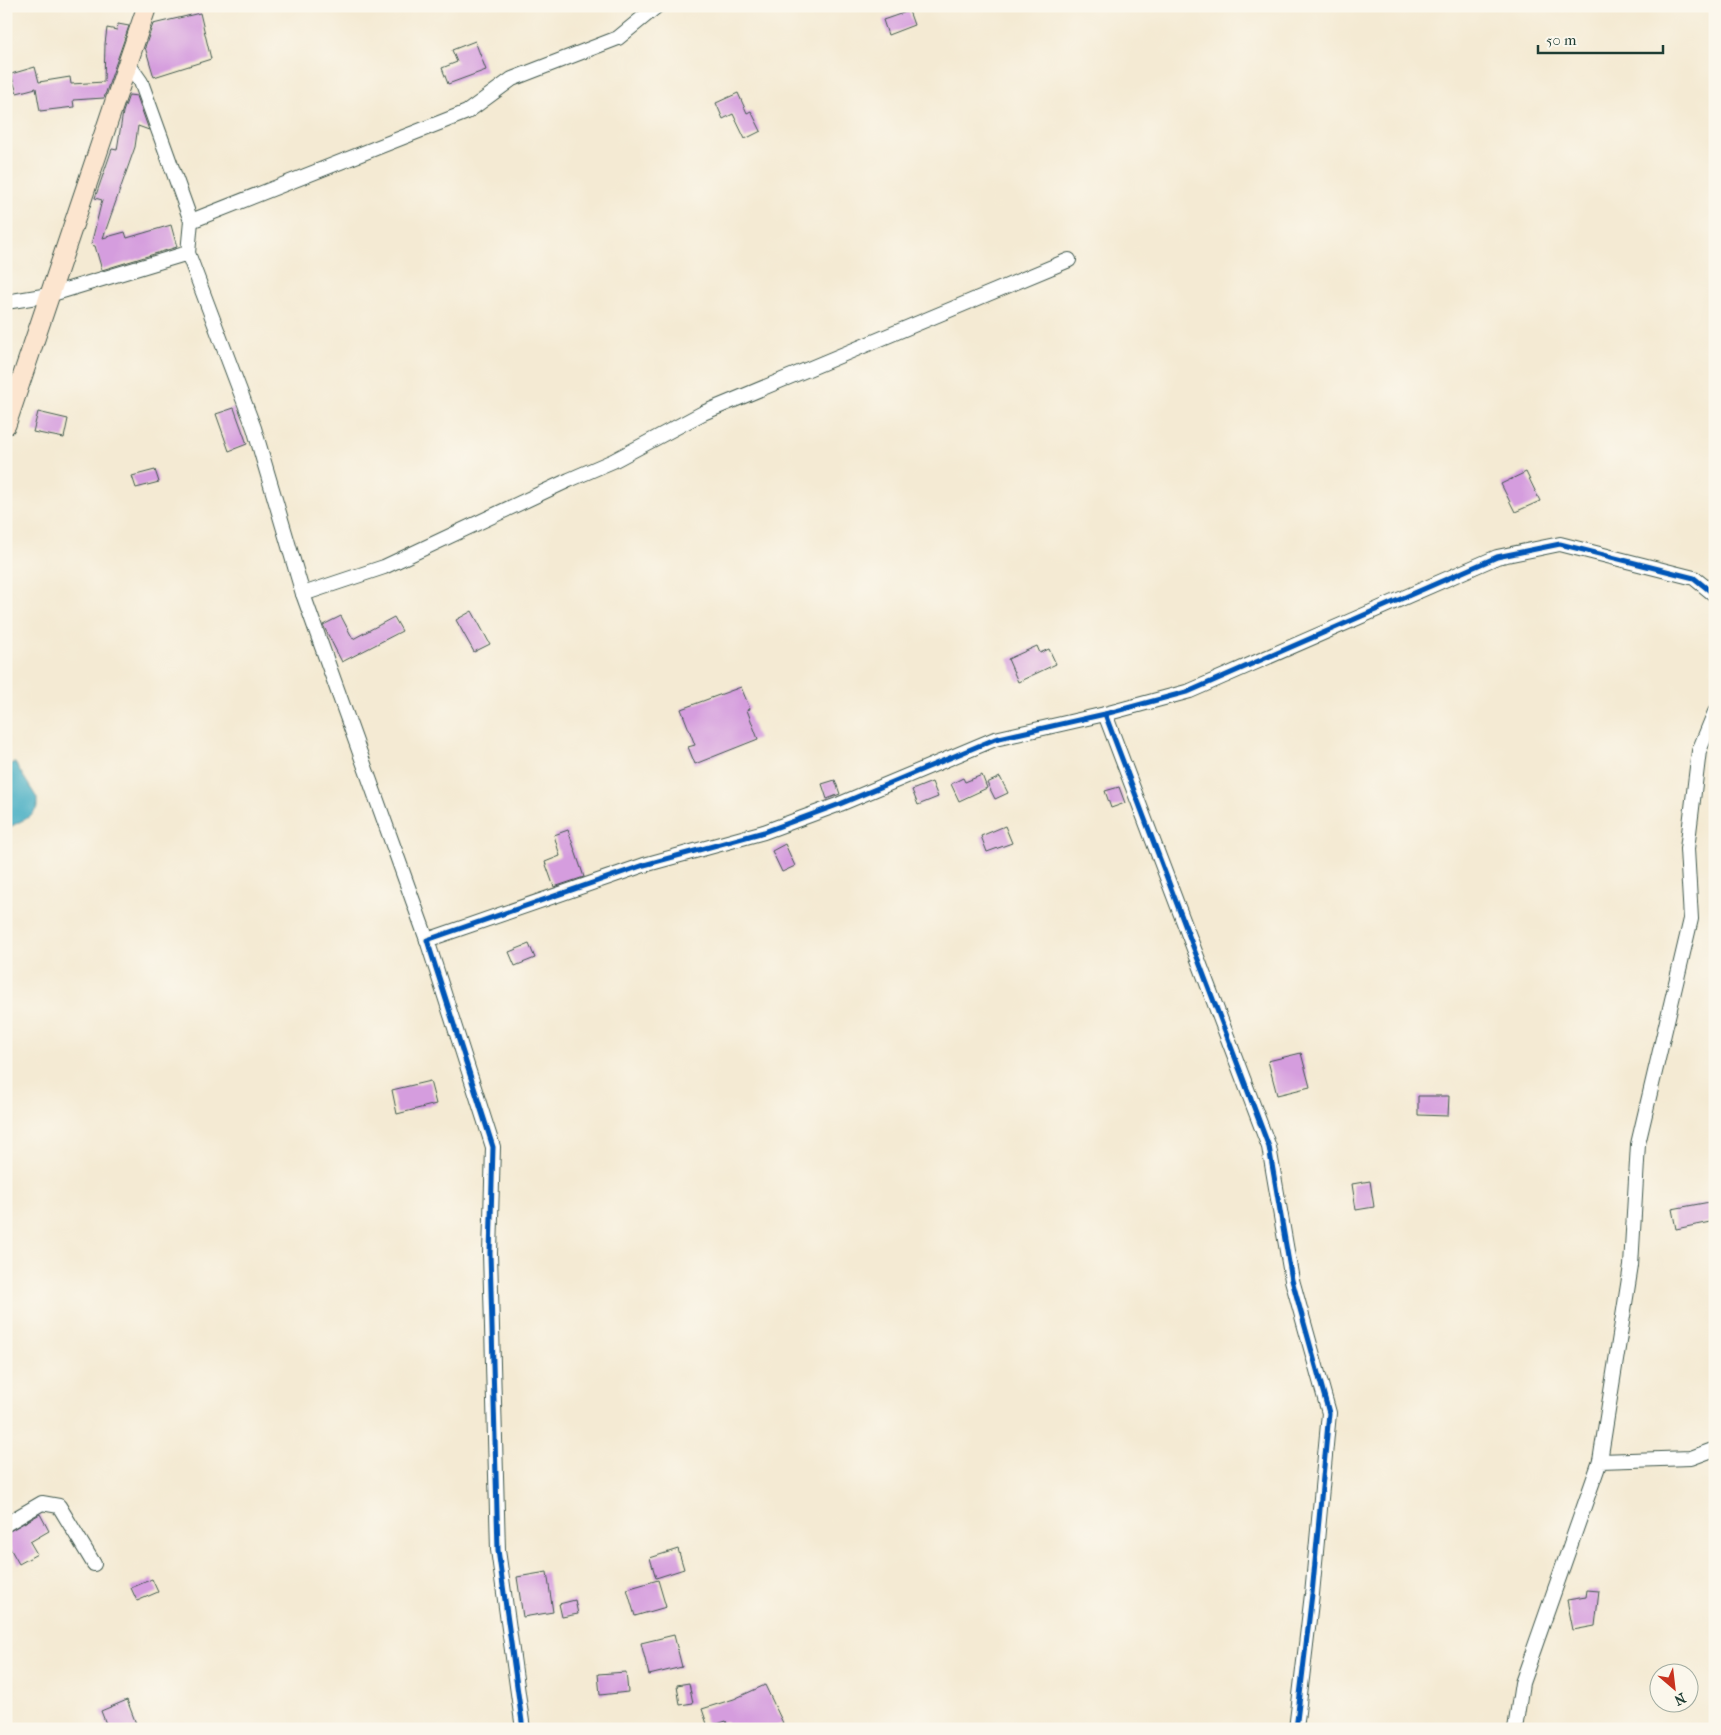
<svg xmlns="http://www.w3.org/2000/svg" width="1721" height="1735" font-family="'IM FELL French Canon',serif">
<rect width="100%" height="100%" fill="#fbf7ec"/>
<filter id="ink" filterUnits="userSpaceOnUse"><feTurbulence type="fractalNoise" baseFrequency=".02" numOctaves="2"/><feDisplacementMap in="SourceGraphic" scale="10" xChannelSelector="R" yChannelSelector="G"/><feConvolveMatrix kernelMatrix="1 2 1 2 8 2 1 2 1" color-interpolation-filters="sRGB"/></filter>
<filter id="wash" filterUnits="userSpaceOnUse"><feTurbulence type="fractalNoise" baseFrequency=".0096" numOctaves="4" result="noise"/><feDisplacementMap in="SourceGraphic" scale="20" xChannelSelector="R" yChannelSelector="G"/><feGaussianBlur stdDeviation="1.12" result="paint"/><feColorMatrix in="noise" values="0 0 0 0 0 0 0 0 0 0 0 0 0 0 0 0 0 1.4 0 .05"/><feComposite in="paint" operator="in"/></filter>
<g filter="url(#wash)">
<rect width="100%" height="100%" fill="#f4ead3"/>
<polygon fill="#44adc3" stroke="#32757c" points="15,763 37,798 37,808 31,816 6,829 6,764"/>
<g id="blocks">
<g fill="#d59dde">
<polygon points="909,11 914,25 888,35 883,20"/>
<polygon points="200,13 211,59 154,77 145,47 153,24"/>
<polygon points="118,24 129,26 104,98 73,100 74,107 40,111 36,88 17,93 11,74 35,67 39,82 70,77 71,84 104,82 105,44 107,28 117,30"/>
<polygon points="475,41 486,70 448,84 442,68 457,62 452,50"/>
<polygon points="738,93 747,113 751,111 761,131 745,139 733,114 723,119 716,103"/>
<polygon points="129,95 137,96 149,130 138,126 135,147 103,238 125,232 127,238 171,225 177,247 102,270 95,246 91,245 102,200 95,198 112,149 117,150 123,112"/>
<polygon points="234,408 247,444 229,451 216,414"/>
<polygon points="38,412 68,419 64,438 33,432"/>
<polygon points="155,470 159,482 136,488 132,476"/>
<polygon points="1526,472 1540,501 1515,512 1501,484"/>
<polygon points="472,611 490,644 474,652 456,620"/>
<polygon points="341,616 353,639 394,617 402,631 342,662 323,625"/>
<polygon points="1037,646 1040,653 1049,649 1056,664 1018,682 1008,659"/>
<polygon points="741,687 750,709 747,710 758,739 695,764 688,747 695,745 681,709"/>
<polygon points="982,775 987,788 959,801 951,784 963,778 965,782"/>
<polygon points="1000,777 1008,793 995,799 987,783"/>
<polygon points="835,780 840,794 827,799 822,784"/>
<polygon points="932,782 938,797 918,805 912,790"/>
<polygon points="1119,787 1125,803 1111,808 1105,791"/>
<polygon points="1005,826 1012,843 987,852 981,836"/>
<polygon points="568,830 584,877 554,887 545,862 560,856 554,835"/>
<polygon points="785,844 795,866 782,872 772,851"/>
<polygon points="529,944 535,958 515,966 509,952"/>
<polygon points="1301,1053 1310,1087 1277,1095 1268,1061"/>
<polygon points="430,1081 436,1104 397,1114 392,1090"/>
<polygon points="1418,1096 1449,1096 1448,1116 1418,1115"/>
<polygon points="1370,1181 1374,1207 1356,1210 1352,1184"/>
<polygon points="1715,1201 1715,1221 1676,1229 1672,1209"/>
<polygon points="40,1514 49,1531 30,1542 37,1554 19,1564 6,1541 6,1533"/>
<polygon points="678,1549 684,1569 656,1578 650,1558"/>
<polygon points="547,1572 553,1612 523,1617 517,1577"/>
<polygon points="152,1579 158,1592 137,1601 131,1588"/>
<polygon points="658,1580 666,1607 635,1616 627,1589"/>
<polygon points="1587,1590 1599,1591 1595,1626 1573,1630 1567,1600 1586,1597"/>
<polygon points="575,1600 578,1614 562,1617 559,1604"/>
<polygon points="674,1635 682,1667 649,1675 641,1643"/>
<polygon points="626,1672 628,1692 600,1695 598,1674"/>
<polygon points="689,1683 693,1703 680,1705 677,1685"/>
<polygon points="765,1685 783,1723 771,1729 729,1729 726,1721 708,1727 702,1709 734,1699"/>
<polygon points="127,1700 138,1729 108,1729 101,1711"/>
</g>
</g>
</g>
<g filter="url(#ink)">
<use href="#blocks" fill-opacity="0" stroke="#3f574c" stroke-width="1"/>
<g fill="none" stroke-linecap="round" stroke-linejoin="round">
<g stroke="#3f574c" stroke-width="16">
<g id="minor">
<polyline points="127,62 141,82 191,221 188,253 254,428 303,594 427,940"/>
<polyline points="191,221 467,112 512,79 618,38 657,6"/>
<polyline points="6,302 49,295 188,253"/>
<polyline points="303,594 384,567 569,480 613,461 703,413 1069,260"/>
<polyline points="1105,714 1269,1147 1292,1280 1329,1413 1312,1594 1296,1729"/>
<polyline points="1600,1461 1631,1266 1638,1144 1691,919 1687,849 1699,751 1715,712"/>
<polyline points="6,1524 42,1503 59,1506 94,1564"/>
<polyline points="523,1729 498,1550 490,1253 493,1147 427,940 644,865 764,832 840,804 995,739 1105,714 1190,691 1497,557 1560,544 1694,578 1715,595"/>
<polyline points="1515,1729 1522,1683 1600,1461 1691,1458 1715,1449"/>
</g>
</g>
<g stroke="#3f574c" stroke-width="21">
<polyline id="secondary" points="6,425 147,6"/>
</g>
<use href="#minor" stroke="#fff" stroke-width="14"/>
<use href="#secondary" stroke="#fce5cf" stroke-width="19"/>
<g stroke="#fbf7ec" stroke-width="8">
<g id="cycleway">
<polyline points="1105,714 1269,1147 1292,1280 1329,1413 1312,1594 1296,1729"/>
<polyline points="523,1729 498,1550 490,1253 493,1147 427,940 644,865 764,832 840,804 995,739 1105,714 1190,691 1497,557 1560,544 1694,578 1715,595"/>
</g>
</g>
<use href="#cycleway" stroke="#0057b8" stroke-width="5"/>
</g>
</g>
<rect width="1721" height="1735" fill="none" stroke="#fbf7ec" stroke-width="25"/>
<g transform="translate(1674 1688) rotate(152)"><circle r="24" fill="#fbf7ec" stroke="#a3ada2"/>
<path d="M0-4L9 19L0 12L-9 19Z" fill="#c8321e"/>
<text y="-8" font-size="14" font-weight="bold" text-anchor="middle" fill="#1f3d34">N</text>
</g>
<path d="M1538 45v8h125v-8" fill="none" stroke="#1f3d34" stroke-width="2.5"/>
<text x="1546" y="45" font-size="15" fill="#1f3d34" stroke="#fbf7ec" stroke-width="4" paint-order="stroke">50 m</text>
</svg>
